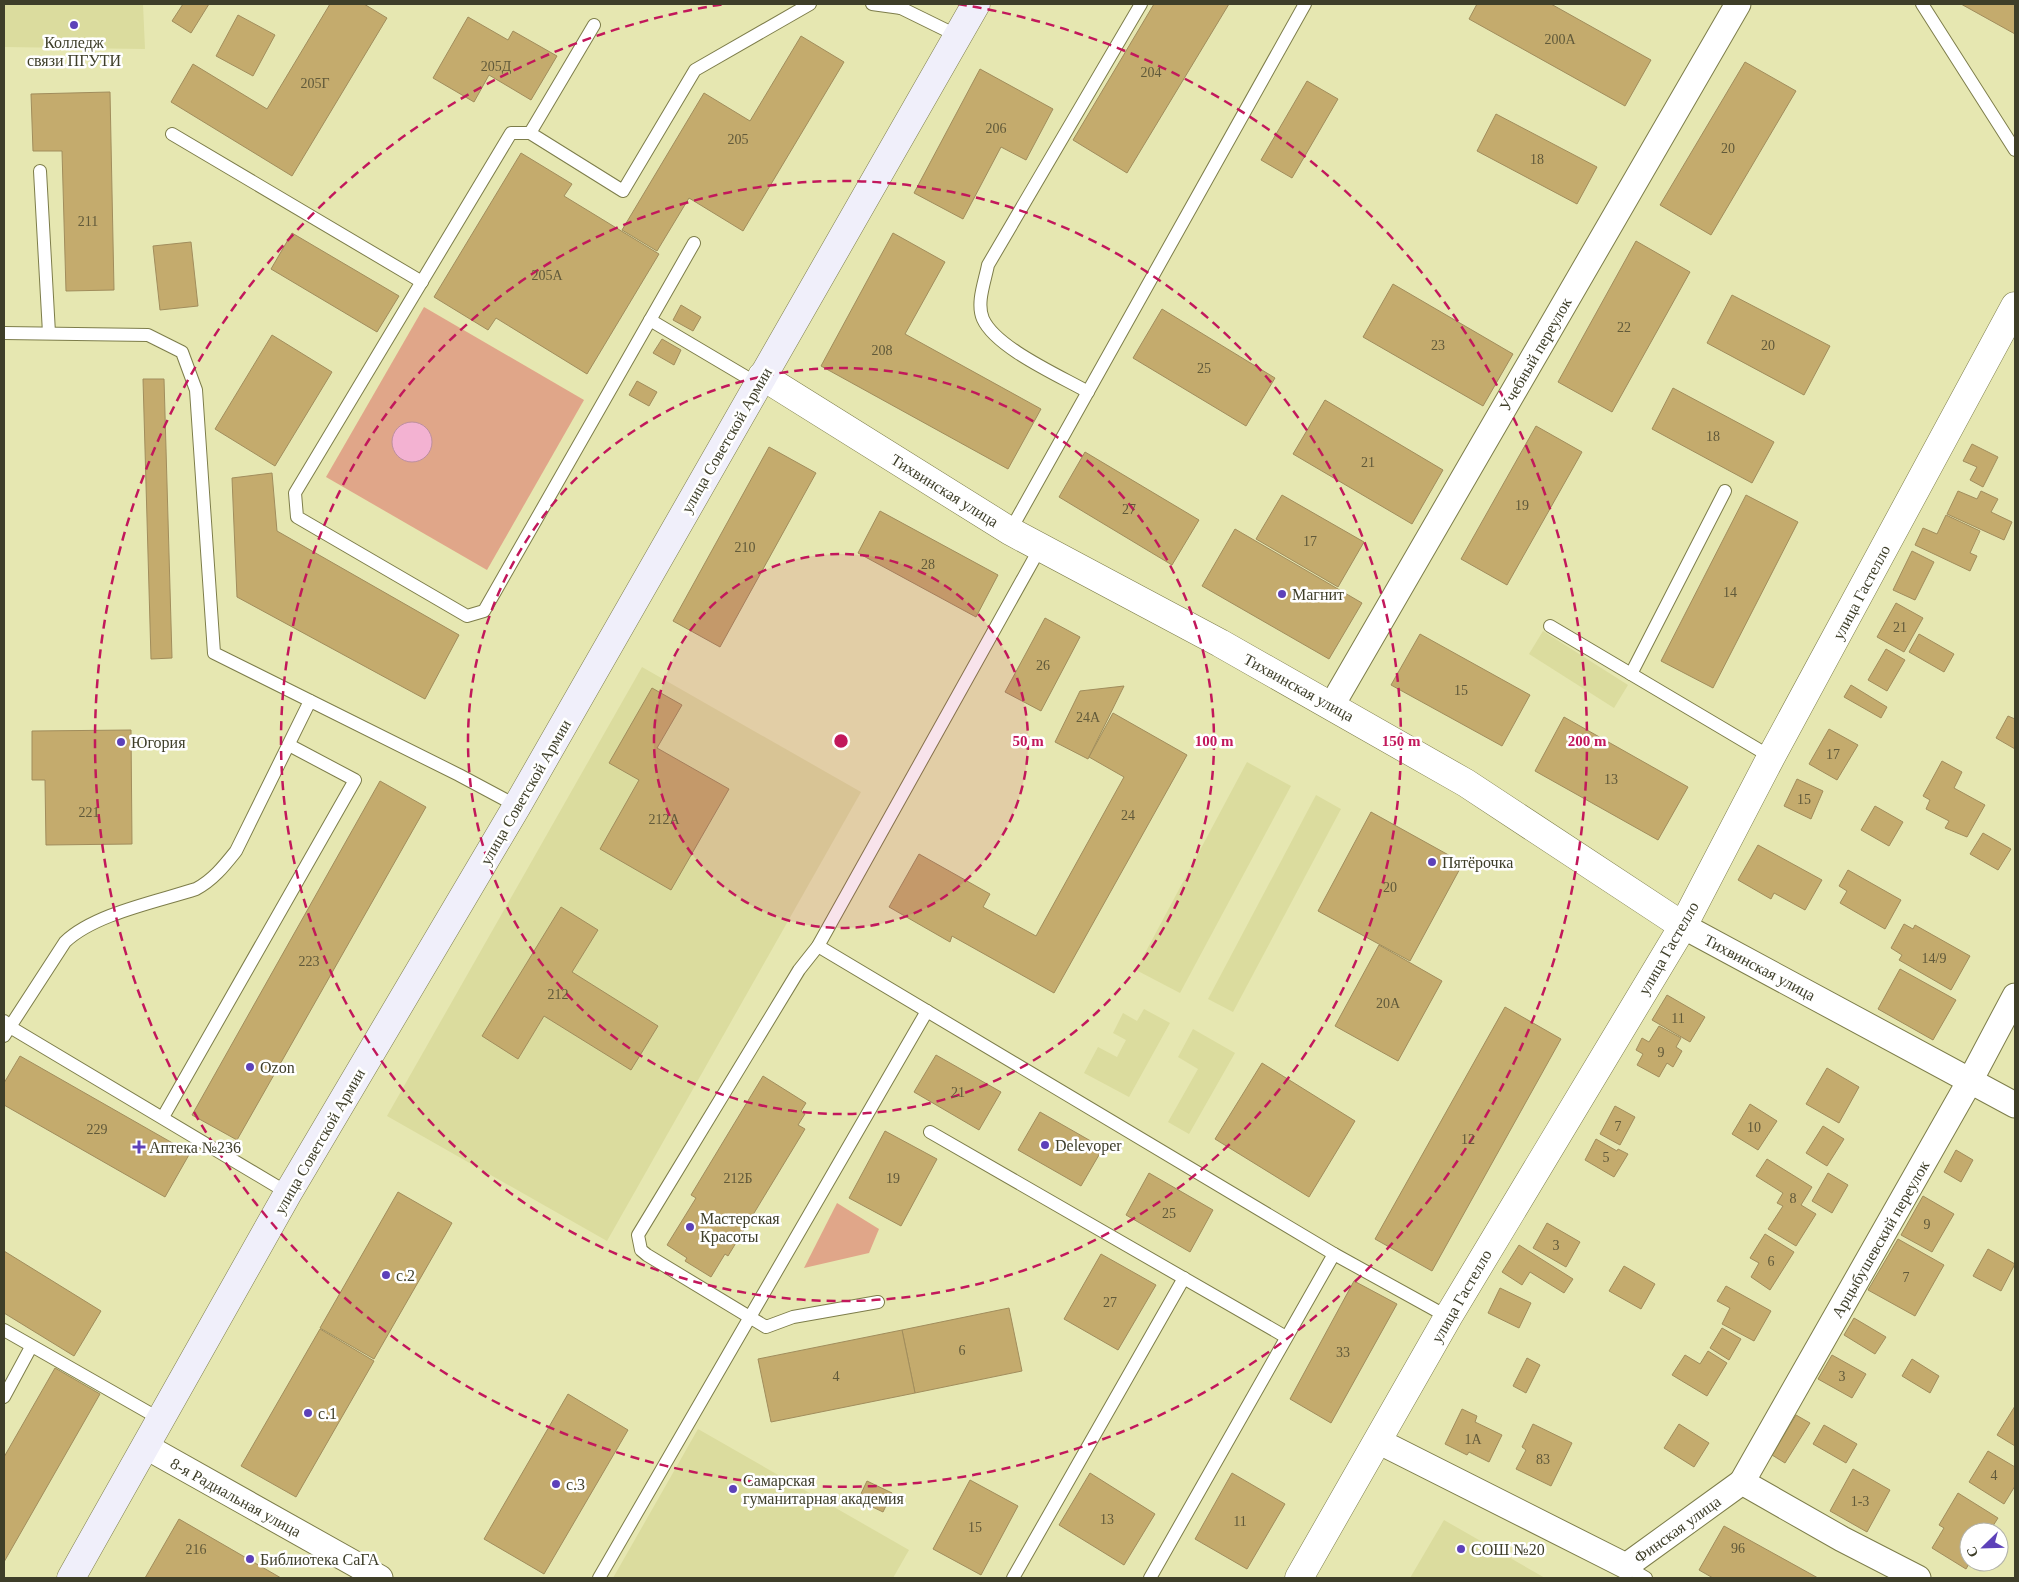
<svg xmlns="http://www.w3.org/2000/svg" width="2019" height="1582" font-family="'Times New Roman',serif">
<rect width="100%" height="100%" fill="#e6e7b1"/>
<g fill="#dbdc9e">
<polygon points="4,4 143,4 145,49 4,47"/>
<polygon points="1543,631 1628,685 1614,708 1529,654"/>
<polygon points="642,667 861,792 607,1241 387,1116"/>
<polygon points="1247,762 1291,786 1180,993 1136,970"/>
<polygon points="1316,795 1341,809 1233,1012 1208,999"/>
<polygon points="1144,1009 1170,1023 1129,1097 1084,1073 1098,1047 1117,1057 1126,1040 1113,1033 1123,1013 1137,1021"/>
<polygon points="1193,1029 1235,1053 1189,1134 1168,1122 1198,1069 1178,1057"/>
<polygon points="698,1429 909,1550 893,1578 613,1578"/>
<polygon points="1444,1520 1545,1578 1410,1578"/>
</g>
<g fill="#e0a689">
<polygon points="424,307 584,400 487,570 326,477"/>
<polygon points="837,1203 879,1229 869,1253 804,1268"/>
</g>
<circle fill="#f3b2d2" stroke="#bd8f9f" cx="412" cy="442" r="20"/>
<g fill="#c4ab6d" stroke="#a18d5c">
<polygon points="183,4 209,4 191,33 172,21"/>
<polygon points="330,4 364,4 387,18 292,176 171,102 193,64 267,109"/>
<polygon points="1154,4 1229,4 1127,173 1073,140"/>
<polygon points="1477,4 1551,4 1651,60 1625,106 1469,19"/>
<polygon points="1961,4 2015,4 2015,34"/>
<polygon points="238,15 275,35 253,76 216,56"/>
<polygon points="468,17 508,40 513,31 557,56 531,100 489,75 474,102 433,78"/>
<polygon points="801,36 844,62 743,231 689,198 657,251 622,230 704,93 750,121"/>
<polygon points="1745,62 1796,91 1711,235 1660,205"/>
<polygon points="980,69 1053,109 1026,160 1001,147 963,219 914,193"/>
<polygon points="1307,81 1338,99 1292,178 1261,160"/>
<polygon points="110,92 114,290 66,291 62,151 33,151 31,94"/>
<polygon points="1496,114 1597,167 1577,204 1477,151"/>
<polygon points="521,153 572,184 564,196 659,254 587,374 496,318 488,330 434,297"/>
<polygon points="292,233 399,296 377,332 271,269"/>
<polygon points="893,233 945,262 905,334 1041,409 1008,469 821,366"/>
<polygon points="1636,241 1690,272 1612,412 1558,382"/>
<polygon points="191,242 198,306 160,310 153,246"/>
<polygon points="1393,284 1513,354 1483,406 1363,337"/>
<polygon points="1732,295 1830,346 1804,395 1707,343"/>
<polygon points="681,305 701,317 693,331 673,320"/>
<polygon points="1162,309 1275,378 1246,426 1133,358"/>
<polygon points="272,335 332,372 275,466 215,429"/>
<polygon points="662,339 681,350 674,365 653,353"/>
<polygon points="143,379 164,379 172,658 151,659"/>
<polygon points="637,381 657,392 649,406 629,395"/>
<polygon points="1673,388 1774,442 1752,483 1652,429"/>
<polygon points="1325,400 1443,470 1412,524 1293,454"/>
<polygon points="1536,426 1582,452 1507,585 1461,559"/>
<polygon points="1972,444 1998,457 1983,487 1970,480 1977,467 1963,461"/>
<polygon points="769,447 816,473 720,647 673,621"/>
<polygon points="1085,452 1199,520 1172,565 1059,497"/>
<polygon points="272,473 277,531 459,635 425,699 237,597 232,478"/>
<polygon points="1958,491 1977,499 1981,491 1998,499 1991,512 2012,522 2004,540 1947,514"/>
<polygon points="1282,495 1364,542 1338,587 1256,539"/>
<polygon points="1746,495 1798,522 1713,688 1661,661"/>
<polygon points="880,511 998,575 976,617 858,553"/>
<polygon points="1946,515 1980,531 1970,553 1977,556 1970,571 1915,545 1923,528 1937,534"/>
<polygon points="1235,529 1362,603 1329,659 1202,586"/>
<polygon points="1912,551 1934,562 1915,600 1893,590"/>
<polygon points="1896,603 1923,618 1904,652 1877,637"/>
<polygon points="1045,618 1080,637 1041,711 1005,692"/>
<polygon points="1420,634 1530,695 1502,746 1391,685"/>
<polygon points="1919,634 1954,654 1944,672 1909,652"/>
<polygon points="1886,649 1905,660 1887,691 1868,680"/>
<polygon points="1851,685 1887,707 1881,718 1844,697"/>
<polygon points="1124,686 1088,759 1055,742 1080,691"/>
<polygon points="652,688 682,705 657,748 729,789 671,890 600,849 639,780 609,763"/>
<polygon points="1113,713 1187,755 1054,993 952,936 950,942 889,907 919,854 990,894 983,907 1036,936 1124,777 1089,757"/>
<polygon points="2008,716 2015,719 2015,749 1996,738"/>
<polygon points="1564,717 1688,787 1658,840 1535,771"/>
<polygon points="1829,729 1858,745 1837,780 1809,764"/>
<polygon points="131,730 132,844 46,845 45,780 32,780 32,731"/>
<polygon points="1942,761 1962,772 1954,788 1985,805 1967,837 1945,828 1949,821 1926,809 1930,800 1923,796"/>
<polygon points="1797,779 1823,791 1811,819 1784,806"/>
<polygon points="380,781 426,807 237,1140 192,1115"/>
<polygon points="1875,806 1903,822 1889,846 1861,830"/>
<polygon points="1371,812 1463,863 1410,961 1318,911"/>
<polygon points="1983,833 2011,849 1998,870 1970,854"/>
<polygon points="1758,845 1822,880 1805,910 1774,893 1771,899 1738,880"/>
<polygon points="1848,870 1901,900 1885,929 1840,903 1847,891 1839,886"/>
<polygon points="561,907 598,930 572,972 658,1026 631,1070 544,1016 518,1059 482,1036"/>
<polygon points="1904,924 1913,929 1915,925 1970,956 1951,990 1899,960 1902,955 1891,948"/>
<polygon points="1379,945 1442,981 1398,1061 1335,1026"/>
<polygon points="1900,969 1956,1000 1933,1040 1878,1009"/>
<polygon points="1667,995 1705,1017 1690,1042 1652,1020"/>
<polygon points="1505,1007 1561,1039 1432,1271 1375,1239"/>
<polygon points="1659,1026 1681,1038 1676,1047 1682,1051 1673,1067 1667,1063 1659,1077 1637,1065 1643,1054 1636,1050 1642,1038 1649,1042"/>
<polygon points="936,1055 1001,1092 979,1130 914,1092"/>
<polygon points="20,1056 190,1153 165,1197 4,1105 4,1083"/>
<polygon points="1262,1063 1355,1121 1309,1197 1215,1139"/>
<polygon points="1827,1068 1859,1087 1839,1123 1806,1104"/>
<polygon points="763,1076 806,1103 801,1111 805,1114 798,1125 805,1129 728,1256 725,1254 711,1277 685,1261 687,1258 667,1245 696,1198 691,1195"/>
<polygon points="1750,1104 1777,1121 1758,1150 1732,1134"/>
<polygon points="1615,1106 1635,1117 1620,1145 1600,1134"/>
<polygon points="1040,1112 1103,1148 1081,1186 1018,1150"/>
<polygon points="1823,1126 1844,1139 1827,1166 1806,1153"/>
<polygon points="885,1131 937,1159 901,1226 849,1198"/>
<polygon points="1596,1139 1617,1151 1618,1149 1628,1154 1614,1177 1585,1160"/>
<polygon points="1956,1150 1973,1160 1961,1182 1944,1172"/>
<polygon points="1767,1159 1812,1187 1801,1205 1816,1214 1796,1246 1768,1229 1783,1206 1777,1203 1783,1193 1756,1176"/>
<polygon points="1149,1173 1213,1210 1190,1252 1126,1215"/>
<polygon points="1828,1173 1848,1185 1832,1213 1812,1201"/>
<polygon points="398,1192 452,1223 374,1359 320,1328"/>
<polygon points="1923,1196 1954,1214 1932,1252 1901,1235"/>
<polygon points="1547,1223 1580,1242 1566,1267 1533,1248"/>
<polygon points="1765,1234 1794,1252 1770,1290 1751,1277 1759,1263 1750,1258"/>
<polygon points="1898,1239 1944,1265 1915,1316 1868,1290"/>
<polygon points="1519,1245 1573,1279 1564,1293 1530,1272 1522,1285 1502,1272"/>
<polygon points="1988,1249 2015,1264 2001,1291 1973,1276"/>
<polygon points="4,1251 101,1311 74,1356 4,1313"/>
<polygon points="1101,1254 1156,1285 1118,1350 1064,1319"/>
<polygon points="1624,1266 1655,1284 1641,1309 1609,1291"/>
<polygon points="1354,1281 1397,1304 1331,1423 1290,1399"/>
<polygon points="1726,1286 1771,1311 1754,1341 1722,1324 1730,1308 1717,1301"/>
<polygon points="1500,1288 1531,1303 1519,1328 1488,1313"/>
<polygon points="1009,1308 1022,1371 915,1393 902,1330"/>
<polygon points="1854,1318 1886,1337 1875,1354 1844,1335"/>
<polygon points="1722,1328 1741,1339 1729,1360 1710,1348"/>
<polygon points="320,1329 374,1361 296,1497 241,1466"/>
<polygon points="902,1330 915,1393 771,1422 758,1359"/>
<polygon points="1708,1351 1727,1363 1707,1396 1672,1375 1685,1355 1700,1364"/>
<polygon points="1832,1355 1866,1374 1852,1398 1818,1379"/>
<polygon points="1527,1358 1540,1365 1526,1393 1513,1386"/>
<polygon points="1912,1359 1939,1376 1930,1393 1902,1376"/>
<polygon points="55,1368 100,1394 4,1562 4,1457"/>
<polygon points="568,1394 628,1430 544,1574 484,1539"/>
<polygon points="2015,1406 2015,1446 1997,1435"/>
<polygon points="1462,1409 1477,1416 1475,1422 1502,1435 1489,1462 1469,1452 1467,1455 1445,1444"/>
<polygon points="1796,1415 1810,1423 1785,1463 1772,1455"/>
<polygon points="1533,1424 1572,1443 1551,1486 1516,1469 1526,1450 1522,1447"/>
<polygon points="1679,1424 1709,1443 1694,1467 1664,1448"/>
<polygon points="1824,1425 1857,1444 1846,1463 1813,1444"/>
<polygon points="1988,1451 2015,1467 2015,1486 2004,1504 1969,1482"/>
<polygon points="1853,1469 1890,1490 1867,1532 1830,1511"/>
<polygon points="1090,1473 1155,1514 1124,1565 1059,1525"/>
<polygon points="1232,1473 1285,1504 1247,1569 1195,1539"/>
<polygon points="970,1480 1018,1506 981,1575 933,1549"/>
<polygon points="867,1481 892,1493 883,1512 858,1500"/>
<polygon points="1958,1493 1998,1518 1989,1532 1969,1532 1970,1562 1966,1569 1932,1548 1944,1528 1939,1525"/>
<polygon points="179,1519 281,1578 145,1578"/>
<polygon points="1724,1526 1818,1578 1713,1578 1699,1570"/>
</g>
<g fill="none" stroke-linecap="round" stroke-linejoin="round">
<g stroke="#7d7d4a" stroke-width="14">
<g id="service">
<polyline points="872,4 901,8"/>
<polyline points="900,4 901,8 958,36"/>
<polyline points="1922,4 2015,150"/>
<polyline points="594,25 530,133 623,191 695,70 810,4"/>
<polyline points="530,133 511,133 295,493 297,517 467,616 484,611 694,243"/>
<polyline points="172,134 422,282"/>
<polyline points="40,171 49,333"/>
<polyline points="650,320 758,384"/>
<polyline points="4,333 148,335 182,352 196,390 214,653 459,775 517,806"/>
<path d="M1088 392C1060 376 996 348 983 319 976 303 985 281 988 265L1141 4"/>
<polyline points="1725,491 1631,674 1771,757"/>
<polyline points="1010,531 1305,4"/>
<polyline points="1550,626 1631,674"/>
<polyline points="818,946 1334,1254 1448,1317"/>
<polyline points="4,1021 10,1027 288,1193"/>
<path d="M4 1036 65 942C94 914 156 902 196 889 213 880 224 866 236 851L310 701"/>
<polyline points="163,1117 355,780 289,745"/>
<polyline points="930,1132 1286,1337"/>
<polyline points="878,1302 793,1317 766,1327 647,1255 641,1250 638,1235 799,970 818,946 1040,548"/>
<polyline points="4,1330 160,1419"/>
<polyline points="4,1397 31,1347"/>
<polyline points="1626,1566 1646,1578"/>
<polyline points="599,1578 927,1011"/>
<polyline points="1013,1578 1184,1278"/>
<polyline points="1150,1578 1334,1254"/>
</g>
</g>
<g stroke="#7d7d4a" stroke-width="27">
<g id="minor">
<polyline points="1332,705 1738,4"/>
<polyline points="1683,926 2015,1105"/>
<polyline points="1378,1441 1626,1566 1742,1482 1842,1539 1918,1578"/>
<polyline points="145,1446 380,1578"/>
<polyline points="1742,1482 1971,1079 2015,996"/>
</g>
</g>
<g stroke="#7d7d4a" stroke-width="29">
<g id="tertiary">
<polyline points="762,376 1010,531 1220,643 1466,783 1683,926"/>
<polyline points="1299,1578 1448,1317 1683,926 1771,757 2015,306"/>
</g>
</g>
<g stroke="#7d7d4a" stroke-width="29">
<polyline id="secondary" points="71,1578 288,1193 517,806 976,4"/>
</g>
<use href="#service" stroke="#fff" stroke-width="12"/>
<use href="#minor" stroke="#fff" stroke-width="25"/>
<use href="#tertiary" stroke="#fff" stroke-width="28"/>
<use href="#secondary" stroke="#f0effa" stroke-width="28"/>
</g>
<circle cx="841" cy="741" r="187" fill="#c2185b" fill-opacity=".12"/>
<g fill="none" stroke="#c2185b" stroke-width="2.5" stroke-dasharray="9 6">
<circle cx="841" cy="741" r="187"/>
<circle cx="841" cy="741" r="373"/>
<circle cx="841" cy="741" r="560"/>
<path d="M958 4A746 746 0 1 1 724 4"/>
</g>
<g fill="#5d41b9" stroke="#fff" stroke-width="2">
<circle cx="74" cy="25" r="5"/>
<circle cx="1282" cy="594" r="5"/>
<circle cx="121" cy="742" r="5"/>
<circle cx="1432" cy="862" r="5"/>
<circle cx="250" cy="1067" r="5"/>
<circle cx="1045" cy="1145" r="5"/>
<path d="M136.5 1139.5h5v5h5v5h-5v5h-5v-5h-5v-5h5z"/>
<circle cx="690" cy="1227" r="5"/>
<circle cx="386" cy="1275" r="5"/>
<circle cx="308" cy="1413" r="5"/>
<circle cx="556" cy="1484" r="5"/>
<circle cx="733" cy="1489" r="5"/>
<circle cx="1461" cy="1549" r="5"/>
<circle cx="250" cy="1559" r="5"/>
</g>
<g text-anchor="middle" stroke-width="5" stroke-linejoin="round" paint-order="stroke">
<g font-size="14" fill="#60593a">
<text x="1560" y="44">200А</text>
<text x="496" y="71">205Д</text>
<text x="1151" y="77">204</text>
<text x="315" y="88">205Г</text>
<text x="996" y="133">206</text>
<text x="738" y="144">205</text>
<text x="1728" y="153">20</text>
<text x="1537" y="164">18</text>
<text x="88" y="226">211</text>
<text x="547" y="280">205А</text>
<text x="1624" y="332">22</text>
<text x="1438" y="350">23</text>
<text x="1768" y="350">20</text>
<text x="882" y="355">208</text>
<text x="1204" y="373">25</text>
<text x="1713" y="441">18</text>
<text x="1368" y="467">21</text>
<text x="1522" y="510">19</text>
<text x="1129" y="514">27</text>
<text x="1310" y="546">17</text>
<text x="745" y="552">210</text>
<text x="928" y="569">28</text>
<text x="1730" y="597">14</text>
<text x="1900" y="632">21</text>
<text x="1043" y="670">26</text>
<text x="1461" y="695">15</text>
<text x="1088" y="722">24А</text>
<text x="1833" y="759">17</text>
<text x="1611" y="784">13</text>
<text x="1804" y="804">15</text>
<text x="89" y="817">221</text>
<text x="1128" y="820">24</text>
<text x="664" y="824">212А</text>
<text x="1390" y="892">20</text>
<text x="1934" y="963">14/9</text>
<text x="309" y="966">223</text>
<text x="558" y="999">212</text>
<text x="1388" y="1008">20А</text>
<text x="1678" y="1023">11</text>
<text x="1661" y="1057">9</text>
<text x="958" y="1097">21</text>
<text x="1618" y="1131">7</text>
<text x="1754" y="1132">10</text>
<text x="97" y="1134">229</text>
<text x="1468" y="1144">12</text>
<text x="1606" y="1162">5</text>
<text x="738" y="1183">212Б</text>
<text x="893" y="1183">19</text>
<text x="1793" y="1203">8</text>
<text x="1169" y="1218">25</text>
<text x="1927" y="1229">9</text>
<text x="1556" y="1250">3</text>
<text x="1771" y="1266">6</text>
<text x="1906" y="1282">7</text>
<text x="1110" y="1307">27</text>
<text x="962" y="1355">6</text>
<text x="1343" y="1357">33</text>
<text x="836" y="1381">4</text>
<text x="1842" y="1381">3</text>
<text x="1473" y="1444">1А</text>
<text x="1543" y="1464">83</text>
<text x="1994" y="1480">4</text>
<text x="1860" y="1506">1-3</text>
<text x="1107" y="1524">13</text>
<text x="1240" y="1526">11</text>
<text x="975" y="1532">15</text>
<text x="1738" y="1553">96</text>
<text x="196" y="1554">216</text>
</g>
<g font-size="16" fill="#3e3e29" stroke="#fff" text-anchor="start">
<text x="74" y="48" text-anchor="middle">Колледж<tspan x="74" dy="18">связи ПГУТИ</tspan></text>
<text x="1292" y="600">Магнит</text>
<text x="131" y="748">Югория</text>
<text x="1442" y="868">Пятёрочка</text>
<text x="260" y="1073">Ozon</text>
<text x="1055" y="1151">Delevoper</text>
<text x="149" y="1153">Аптека №236</text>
<text x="700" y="1224">Мастерская<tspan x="700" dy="18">Красоты</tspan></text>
<text x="396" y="1281">с.2</text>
<text x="318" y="1419">с.1</text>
<text x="743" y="1486">Самарская<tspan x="743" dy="18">гуманитарная академия</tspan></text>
<text x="566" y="1490">с.3</text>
<text x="1471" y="1555">СОШ №20</text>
<text x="260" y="1565">Библиотека СаГА</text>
</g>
<g font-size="16" fill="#3e3e29" stroke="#fff">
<text transform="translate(1535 354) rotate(-60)" y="6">Учебный переулок</text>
<text transform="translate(726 440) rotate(-60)" y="6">улица Советской Армии</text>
<text transform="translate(945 490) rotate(32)" y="6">Тихвинская улица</text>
<text transform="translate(1861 592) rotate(-62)" y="6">улица Гастелло</text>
<text transform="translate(1299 687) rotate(29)" y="6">Тихвинская улица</text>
<text transform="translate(525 792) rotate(-60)" y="6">улица Советской Армии</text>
<text transform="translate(1668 948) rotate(-60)" y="6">улица Гастелло</text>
<text transform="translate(1760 967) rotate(28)" y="6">Тихвинская улица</text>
<text transform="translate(319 1141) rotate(-60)" y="6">улица Советской Армии</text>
<text transform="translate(1880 1239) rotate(-60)" y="6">Арцыбушевский переулок</text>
<text transform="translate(1461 1296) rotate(-60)" y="6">улица Гастелло</text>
<text transform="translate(236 1497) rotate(29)" y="6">8-я Радиальная улица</text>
<text transform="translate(1677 1529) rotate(-36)" y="6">Финская улица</text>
</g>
</g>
<circle cx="841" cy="741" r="8" fill="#c2185b" stroke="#fff" stroke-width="2.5"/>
<g font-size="15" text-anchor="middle" font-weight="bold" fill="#c2185b" stroke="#fff" stroke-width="5" stroke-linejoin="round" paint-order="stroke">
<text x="1028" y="746">50 m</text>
<text x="1214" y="746">100 m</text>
<text x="1401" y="746">150 m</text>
<text x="1587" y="746">200 m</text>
</g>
<rect width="2019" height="1582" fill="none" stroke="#3e3e29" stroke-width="10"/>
<g transform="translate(1984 1547) rotate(247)"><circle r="24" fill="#ffffff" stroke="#b2b2a9"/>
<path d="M0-4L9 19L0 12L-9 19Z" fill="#5d41b9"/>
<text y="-8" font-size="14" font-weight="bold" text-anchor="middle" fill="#3e3e29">С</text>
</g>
</svg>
